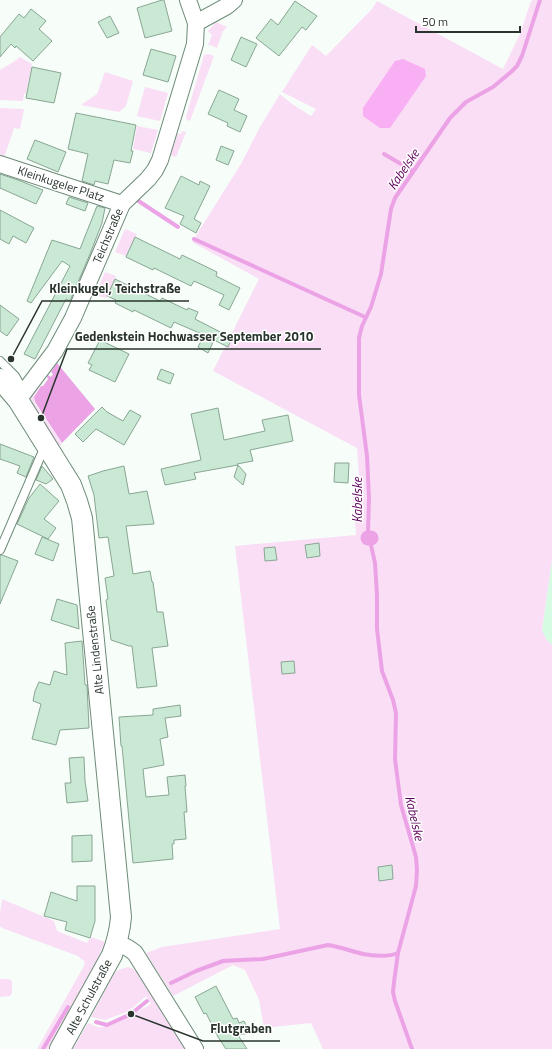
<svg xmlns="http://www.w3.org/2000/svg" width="552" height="1049" font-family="'Titillium Web',sans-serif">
<rect width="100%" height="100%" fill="#f7fdf9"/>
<polygon fill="#d5fce2" points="552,560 552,645 546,639 542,631"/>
<g fill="#f9def6">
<polygon points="532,0 552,0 552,560 542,630 546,639 552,645 552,1049 323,1049 311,1023 264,1028 259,1000 245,970 233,965 173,996 146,953 162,947 280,929 235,546 356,535 353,496 360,490 357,448 213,371 259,279 192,242 241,164 260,127 280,94 292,104 311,116 316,109 282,92 312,45 326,56 372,9 377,1 503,69 520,34 530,4"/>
<polygon points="216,22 227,27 223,31 217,48 211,45 208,46 212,35 208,31"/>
<polygon points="209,54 214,56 190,121 187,120 186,117 204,55"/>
<polygon points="20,57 32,64 26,94 24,94 23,101 0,100 0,70 15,61"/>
<polygon points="105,72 133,81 126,106 119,112 81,105 97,94"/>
<polygon points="145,87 168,93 160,121 137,116"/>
<polygon points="0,108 24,109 20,129 14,128 4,158 0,158"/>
<polygon points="137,126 158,130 151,153 133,149"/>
<polygon points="182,131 186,132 176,157 169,155 175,133 181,134"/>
<polygon points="125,229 137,234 126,256 115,252"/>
<polygon points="105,272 116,276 106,298 95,295"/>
<polygon points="39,385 40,386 34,396 34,402 62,444 58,447 41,421 44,419 41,415 39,417 32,406 32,401 30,399"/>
<polygon points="2,899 54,921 57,931 87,943 91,937 105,942 99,956 97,966 50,1049 37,1049 84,966 85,962 78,956 2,928 0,926 0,913"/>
<path d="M128 967 133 969 137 971 186 1049H73L88 1023C91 1024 94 1026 97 1027 111 1029 138 1011 151 1004L146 996 129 1011 105 1020 91 1017 114 974 118 970Z"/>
<polygon points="0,979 9,979 12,981 12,993 10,996 0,997"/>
</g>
<polygon fill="#f9aff3" points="403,59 425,69 426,76 390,128 380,128 363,116 363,108 395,61"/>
<polygon fill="#eca3e6" points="57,363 95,409 62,443 35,402 34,397 41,386 43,386 48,379 47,377 48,375 51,377 53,374 51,372"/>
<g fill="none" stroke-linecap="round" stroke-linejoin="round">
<g stroke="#eca3e6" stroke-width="4">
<polyline points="384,154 413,171"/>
<polyline points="137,200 178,227"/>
<polyline points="194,239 365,317"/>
<path d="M171 983 196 971 223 961 263 959 328 945C340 947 351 951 363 954 373 956 389 957 398 953"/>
<polyline points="96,1022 107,1025 131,1014 147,1001"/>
<polyline points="43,1049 68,1007"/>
<polyline points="412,1049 395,1001 393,992 394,982 398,953 416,886 417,870 416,857 401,805 395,759 396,713 393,700 382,671 377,629 377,595 375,563 368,532 369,498 367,456 359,395 359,338 362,326 371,307 381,274 391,209 395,198 450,118 466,102 493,87 511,72 517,66 522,56 540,0"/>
</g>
<polyline stroke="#eca3e6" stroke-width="15" points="368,538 371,538"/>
</g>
<g fill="#c9e9d4" stroke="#89a693">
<polygon points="162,0 164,0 172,31 145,38 137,8"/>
<polygon points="295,1 317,16 306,30 302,27 279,56 256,38 271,19 278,25"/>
<polygon points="31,9 46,21 39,29 52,41 33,61 16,46 15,48 11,44 0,57 0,37 19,14 24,18"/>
<polygon points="110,16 119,33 107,38 98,22"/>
<polygon points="241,37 257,44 246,67 231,60"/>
<polygon points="151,49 176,56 168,82 143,75"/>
<polygon points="32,67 61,73 54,103 26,98"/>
<polygon points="219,90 239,99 234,110 247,116 240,132 227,126 228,123 208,114"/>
<polygon points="76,113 136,125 131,151 133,151 130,163 114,160 108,184 95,181 94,185 82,181 88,154 68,149"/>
<polygon points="35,140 66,152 58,172 27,159"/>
<polygon points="221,146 234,151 228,165 216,160"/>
<polygon points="0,174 18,180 43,190 36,204 0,188"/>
<polygon points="181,176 199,185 200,181 210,186 194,219 201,223 196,233 180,224 184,216 165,208"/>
<polygon points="69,197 88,203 85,211 66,204"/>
<polygon points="97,206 105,208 102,223 90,254 70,301 66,299 35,359 24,354 70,266 62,261 31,303 27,301 52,240 80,249"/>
<polygon points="0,210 34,228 26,243 13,236 9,244 0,239"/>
<polygon points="135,237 180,259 182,255 217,272 216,276 240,288 229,310 219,305 224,295 194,281 191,286 154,268 153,270 126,257"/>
<polygon points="115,279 160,301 162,298 187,310 188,308 198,312 195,319 232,338 228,347 214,340 208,353 198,347 204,335 174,322 171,328 134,310 133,312 115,303 116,300 107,296"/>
<polygon points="0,305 19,319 7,336 0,331"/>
<polygon points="100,340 129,354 115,382 89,370 92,365 88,363"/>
<polygon points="161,369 174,374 170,384 157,379"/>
<polygon points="102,407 107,412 123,421 130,410 141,416 124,445 96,429 83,442 75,434"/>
<polygon points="218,408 224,440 265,431 262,420 288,415 293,441 250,450 253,461 237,464 238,465 194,473 196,479 165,485 161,469 201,460 191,414"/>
<polygon points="0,444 34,457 26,477 17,473 20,466 0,459"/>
<polygon points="335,463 349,463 348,483 334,482"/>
<polygon points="238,465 246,474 243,485 234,477"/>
<polygon points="42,466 53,479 46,484 36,480"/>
<polygon points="124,466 129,494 147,491 154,524 126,526 133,574 150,571 152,582 153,582 157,612 163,612 168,646 152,648 157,686 137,688 132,646 129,646 111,640 106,600 108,599 105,578 114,576 108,537 99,538 94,495 88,476 103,471"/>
<polygon points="40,484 59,501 44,519 56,528 48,539 17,524 29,498"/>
<polygon points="42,537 59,544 53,561 35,554"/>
<polygon points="319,543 320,556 307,558 305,545"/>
<polygon points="275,547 277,560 265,561 264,548"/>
<polygon points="0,555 2,555 18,561 0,604"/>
<polygon points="57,599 77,605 79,629 51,620"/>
<polygon points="82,641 85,685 87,685 89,728 60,730 56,745 32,739 41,704 33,701 35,691 39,682 50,685 54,671 67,675 65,643"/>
<polygon points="294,661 295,673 282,674 281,662"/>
<polygon points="180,705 181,716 165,718 168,737 160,739 164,765 143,769 146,797 169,795 167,777 185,775 186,786 185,786 187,812 184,812 186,839 174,840 174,844 172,844 173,859 133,863 126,788 122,746 121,746 119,717 153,715 153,709"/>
<polygon points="84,757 85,781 88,801 67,803 65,783 71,783 69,758"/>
<polygon points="92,835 92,861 72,862 72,836"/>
<polygon points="392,865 393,879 379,881 378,867"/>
<polygon points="77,886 95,886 95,921 90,938 65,930 67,922 44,916 51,892 77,901"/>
<polygon points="216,986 233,1019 237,1018 239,1023 244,1021 250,1033 238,1035 247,1049 226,1049 218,1037 206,1013 204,1014 195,997"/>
</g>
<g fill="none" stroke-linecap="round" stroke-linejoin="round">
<g stroke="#6d8a77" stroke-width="10">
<g id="service">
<polyline points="0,361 15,376 19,383 18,396"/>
<polyline points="0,550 45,446"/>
</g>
</g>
<g stroke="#6d8a77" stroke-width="18">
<g id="minor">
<polyline points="196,23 227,6 234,0"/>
<polyline points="0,164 122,204"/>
<polyline points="18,400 55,351 73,318 122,204 148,179 155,170 160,160 195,44 196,23 188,0"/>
<path d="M116 943C124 945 129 948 135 953L195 1049"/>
</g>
</g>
<g stroke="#6d8a77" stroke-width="22">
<path id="tertiary" d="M0 379 18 400 71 485 77 501 82 518 121 917C120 930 117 942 112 955L60 1049"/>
</g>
<use href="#service" stroke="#fff" stroke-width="8"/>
<use href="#minor" stroke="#fff" stroke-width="16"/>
<use href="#tertiary" stroke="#fff" stroke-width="20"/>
</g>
<g text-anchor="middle" stroke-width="3" stroke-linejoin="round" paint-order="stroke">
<g font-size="12" fill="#28342c" stroke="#fff">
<text transform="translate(61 184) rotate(18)" y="4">Kleinkugeler Platz</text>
<text transform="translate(108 236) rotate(-67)" y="4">Teichstraße</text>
<text transform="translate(95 650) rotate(-96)" y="4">Alte Lindenstraße</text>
<text transform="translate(89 997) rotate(-62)" y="4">Alte Schulstraße</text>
</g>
<g font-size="13" font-style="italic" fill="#5d015b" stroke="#fff">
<text transform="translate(403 169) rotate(-56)" y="5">Kabelske</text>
<text transform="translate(357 500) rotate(-90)" y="5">Kabelske</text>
<text transform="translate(415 818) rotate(77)" y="5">Kabelske</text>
</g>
</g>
<path fill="none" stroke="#28342c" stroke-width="1.5" d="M11 359L42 301H189M41 418L67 349H321M131 1014L203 1041H280"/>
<g fill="#28342c" stroke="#fff" stroke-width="1.5">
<circle cx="11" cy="359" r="4"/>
<circle cx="41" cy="418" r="4"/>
<circle cx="131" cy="1014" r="4"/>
</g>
<g font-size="13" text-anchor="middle" font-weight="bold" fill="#28342c" stroke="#fff" stroke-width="3" stroke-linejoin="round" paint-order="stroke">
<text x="115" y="293">Kleinkugel, Teichstraße</text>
<text x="194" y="341">Gedenkstein Hochwasser September 2010</text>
<text x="241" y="1033">Flutgraben</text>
</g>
<path d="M416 26v6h104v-6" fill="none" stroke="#28342c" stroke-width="2"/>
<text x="422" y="26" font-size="12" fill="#28342c" stroke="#ffffff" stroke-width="3" paint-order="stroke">50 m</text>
</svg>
